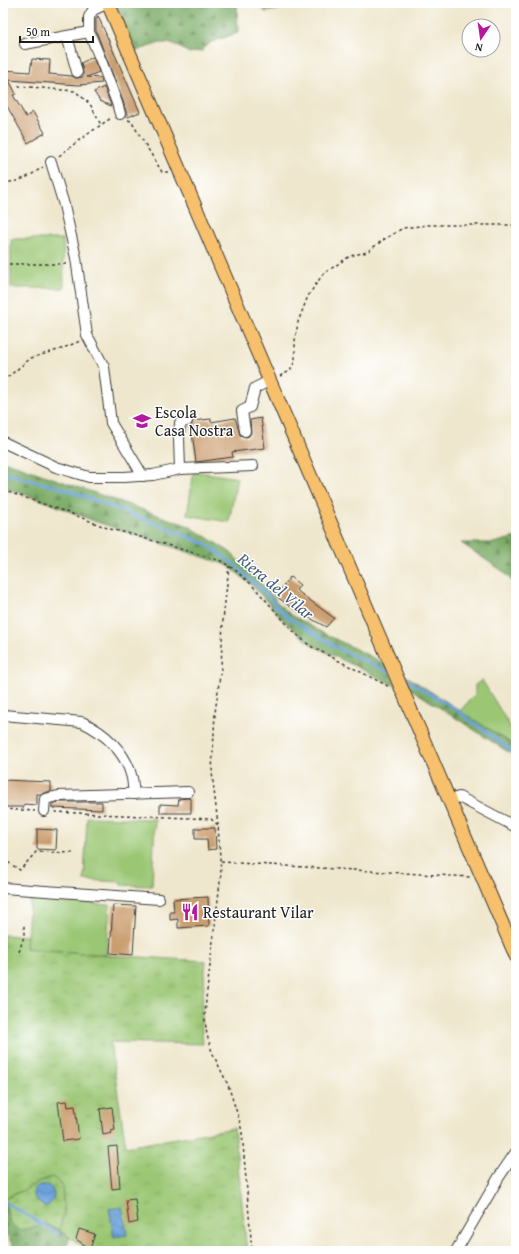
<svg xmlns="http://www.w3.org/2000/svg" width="519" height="1254" font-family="'Gentium Book Plus',serif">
<defs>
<pattern id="forest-firs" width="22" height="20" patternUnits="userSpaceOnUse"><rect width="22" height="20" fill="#7cac66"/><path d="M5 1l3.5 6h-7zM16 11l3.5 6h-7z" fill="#658b53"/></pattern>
<pattern id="wetland-marsh" width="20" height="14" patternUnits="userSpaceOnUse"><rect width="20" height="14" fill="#9bc775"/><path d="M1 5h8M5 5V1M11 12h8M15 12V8" fill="none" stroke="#85aa65"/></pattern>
<pattern id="park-tufts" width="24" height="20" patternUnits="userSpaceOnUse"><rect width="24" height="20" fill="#9bc775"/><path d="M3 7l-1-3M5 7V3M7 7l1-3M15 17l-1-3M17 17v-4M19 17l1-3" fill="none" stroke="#85aa65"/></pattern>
<pattern id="water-waves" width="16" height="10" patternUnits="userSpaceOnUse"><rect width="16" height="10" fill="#6ca2da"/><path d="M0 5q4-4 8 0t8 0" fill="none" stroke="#5883b0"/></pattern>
</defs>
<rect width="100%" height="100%" fill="#fff"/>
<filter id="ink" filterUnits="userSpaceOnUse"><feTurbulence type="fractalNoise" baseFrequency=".025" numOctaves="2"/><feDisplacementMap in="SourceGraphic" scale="8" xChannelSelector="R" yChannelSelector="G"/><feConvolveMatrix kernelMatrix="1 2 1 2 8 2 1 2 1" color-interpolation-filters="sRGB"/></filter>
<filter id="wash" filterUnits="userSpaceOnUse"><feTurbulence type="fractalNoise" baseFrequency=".012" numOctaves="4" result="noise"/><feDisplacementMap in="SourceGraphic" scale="16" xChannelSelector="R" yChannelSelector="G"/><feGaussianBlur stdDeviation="0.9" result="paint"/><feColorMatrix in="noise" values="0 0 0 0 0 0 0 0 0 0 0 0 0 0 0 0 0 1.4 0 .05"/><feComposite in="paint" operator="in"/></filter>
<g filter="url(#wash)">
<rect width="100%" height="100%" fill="#efe7cd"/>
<g fill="url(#forest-firs)" stroke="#4c6441">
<polygon points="115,3 237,3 238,33 211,42 202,51 189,53 172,43 160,43 136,51"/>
<polygon points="259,3 328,3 323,7 292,7 265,12"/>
<polygon points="3,461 7,462 189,526 230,552 267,589 276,601 290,614 323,633 386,664 396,686 312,645 284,621 253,586 227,565 97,522 44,501 3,487"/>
<polygon points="516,537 516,586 504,572 461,543 493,543"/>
<polygon points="403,674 516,746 516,757 408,687"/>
<polygon points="3,1199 10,1223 18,1230 30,1228 44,1223 70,1237 65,1251 16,1251 3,1229"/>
</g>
<polygon fill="url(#wetland-marsh)" stroke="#5c7248" points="52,1177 62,1183 64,1213 59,1230 44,1223 30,1228 18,1230 10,1223 4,1199 28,1188 39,1181"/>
<polygon fill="url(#park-tufts)" stroke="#5c7248" points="3,935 27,936 26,948 106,955 206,961 201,1018 203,1044 110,1042 126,1147 234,1128 247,1251 90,1251 59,1230 64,1213 62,1184 52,1177 39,1181 28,1188 3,1199"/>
<g fill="#9bc775" stroke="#5c7248">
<polygon points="11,239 63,239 64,288 11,288"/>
<polygon points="194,471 237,478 229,522 187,515"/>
<polygon points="482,680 516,736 516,746 460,711 475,694 475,685"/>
<polygon points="87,817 155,819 152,886 121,885 121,882 84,880"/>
<polygon points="30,899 110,905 106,955 26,948"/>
</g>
<g fill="url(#water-waves)" stroke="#445f7b">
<path d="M40 1185C55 1183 59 1199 46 1207 39 1204 35 1200 33 1193L35 1188Z"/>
<polygon points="122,1207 127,1235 114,1237 109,1209"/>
</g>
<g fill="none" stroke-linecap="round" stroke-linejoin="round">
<g stroke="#6ca2da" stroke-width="3">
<polyline points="3,473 65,489 177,532 208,545 233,564 267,595 277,607 289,618 341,650 389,672"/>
<polyline points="402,677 454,708 516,754"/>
<polyline points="3,1201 58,1234"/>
</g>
</g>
<g id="blocks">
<g fill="#cb9e70">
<polygon points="98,16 140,112 128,117 123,101 96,31 96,19"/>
<polygon points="93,57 99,72 87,77 101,78 102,83 79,85 9,80 16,94 13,95 26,117 33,112 45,133 28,143 3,99 3,68 4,70 30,72 32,59 50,60 49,74 72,76 75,78 78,78 83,77 83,71 81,63"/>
<polygon points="104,87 111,105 111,106 100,101 94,92"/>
<polygon points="235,418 240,435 246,437 249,436 251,433 250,420 261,418 265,448 232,452 233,457 196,462 191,426 193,421 211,419 211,422"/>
<polygon points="290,577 300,585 296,590 334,618 326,627 292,608 276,596"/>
<polygon points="3,780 51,782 51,791 41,794 37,794 37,805 24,804 24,807 3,807"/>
<polygon points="188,798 191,799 191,813 160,813 160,804 178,805 179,799"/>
<polygon points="59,802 102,802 102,810 52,808 52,804"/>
<polygon points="195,828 215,828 216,849 208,850 207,839 195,839"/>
<polygon points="37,829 57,830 56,850 37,849"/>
<polygon points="208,897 209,926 178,928 178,919 170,920 170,912 174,912 173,899"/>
<polygon points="113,905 136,906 133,955 110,953"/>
<polygon points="67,1101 68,1107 75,1106 79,1139 63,1141 58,1102"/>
<polygon points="112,1107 115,1130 111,1131 112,1133 103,1135 100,1109"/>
<polygon points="117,1146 120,1188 112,1189 108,1147"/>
<polygon points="135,1199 138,1222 129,1224 126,1200"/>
<polygon points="79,1229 95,1234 90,1249 76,1239"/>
</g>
</g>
</g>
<g filter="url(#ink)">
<use href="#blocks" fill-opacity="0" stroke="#3c3a37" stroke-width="1"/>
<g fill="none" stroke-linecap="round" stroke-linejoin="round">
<g stroke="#3c3a37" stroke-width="12">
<g id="minor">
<polyline points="108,3 93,10 89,17 89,32 102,63 117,103 120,114"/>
<polyline points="25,44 67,36"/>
<polyline points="77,72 67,36 89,32"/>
<polyline points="51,162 64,205 76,258 87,335 104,367 111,423 143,476"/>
<polyline points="245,431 242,411 250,407 255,388 269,381"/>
<polyline points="3,442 56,467 89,477 124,477 153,475 180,469 253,466"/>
<polyline points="180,469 179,438 180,423 187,421"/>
<path d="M3 715 82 722C105 733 126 752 132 778 133 783 133 789 134 794"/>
<polyline points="449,800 459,797 516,827"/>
<polyline points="44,811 45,799 58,796 188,792"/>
<polyline points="3,888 159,899"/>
<polyline points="456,1251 499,1177 516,1152"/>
</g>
</g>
<g stroke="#3c3a37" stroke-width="15">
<polyline id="major" points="108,3 516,956"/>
</g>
<g stroke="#3c3a37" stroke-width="1.5" stroke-dasharray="3 3" stroke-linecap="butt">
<polyline points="205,3 206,4 206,3"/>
<polyline points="18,86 75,91 90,104 101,125"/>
<polyline points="128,120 131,121 162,172 168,172"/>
<polyline points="59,156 82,138 111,118"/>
<path d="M3 182C19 183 30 176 43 167"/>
<polyline points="3,264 67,264"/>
<polyline points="280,376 290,371 295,361 295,341 298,322 308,296 323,274 350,256 367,252 383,240 403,228 428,225 516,225"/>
<polyline points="3,381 31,358 61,349 80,341"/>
<polyline points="3,490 72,514 110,529 127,533 221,561 234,569 252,585 295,633 310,646 388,686"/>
<polyline points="3,809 35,811"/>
<polyline points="55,812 211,819 218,825 221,874 206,999 205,1020 207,1035 212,1052 228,1085 239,1119 242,1132 252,1251"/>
<polyline points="218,825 212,772 215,713 221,668 223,620 229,566"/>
<polyline points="3,859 20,870 36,852 74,853"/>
<polyline points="221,862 470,877"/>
<polyline points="19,952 24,936 24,923"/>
</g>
<use href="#minor" stroke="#fff" stroke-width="10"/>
<use href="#major" stroke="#f7c06c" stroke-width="13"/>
</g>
</g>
<defs>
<g id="school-bare" transform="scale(1.38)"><path d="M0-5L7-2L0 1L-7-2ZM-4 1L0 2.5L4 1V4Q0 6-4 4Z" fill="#b5179e" stroke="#fff" stroke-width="2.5" paint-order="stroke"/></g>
<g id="restaurant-bare" transform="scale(1.38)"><path d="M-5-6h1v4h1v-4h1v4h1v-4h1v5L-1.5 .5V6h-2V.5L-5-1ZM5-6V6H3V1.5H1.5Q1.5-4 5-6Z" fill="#b5179e" stroke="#fff" stroke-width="2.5" paint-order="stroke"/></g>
</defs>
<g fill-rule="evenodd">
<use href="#school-bare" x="142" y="421"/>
<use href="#restaurant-bare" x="190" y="912"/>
</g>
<g text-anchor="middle" stroke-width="3" stroke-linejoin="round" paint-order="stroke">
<g font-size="16" fill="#1c1c1c" stroke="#fff" text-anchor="start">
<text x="155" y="418">Escola<tspan x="155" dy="18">Casa Nostra</tspan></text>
<text x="203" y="918">Restaurant Vilar</text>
</g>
<g font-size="17" font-style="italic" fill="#445f7b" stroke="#fff">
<text transform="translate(276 586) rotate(40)" y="6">Riera del Vilar</text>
</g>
</g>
<rect width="519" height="1254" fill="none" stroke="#fff" stroke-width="16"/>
<g transform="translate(481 38) rotate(193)"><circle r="19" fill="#ffffff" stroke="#a4a4a4"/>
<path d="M0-3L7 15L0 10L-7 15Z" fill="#b5179e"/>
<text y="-6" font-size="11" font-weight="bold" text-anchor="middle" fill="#1c1c1c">N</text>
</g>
<path d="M20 36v6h73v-6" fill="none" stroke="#1c1c1c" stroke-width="2"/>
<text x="26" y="36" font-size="12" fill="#1c1c1c" stroke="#ffffff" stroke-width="3" paint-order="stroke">50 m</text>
</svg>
